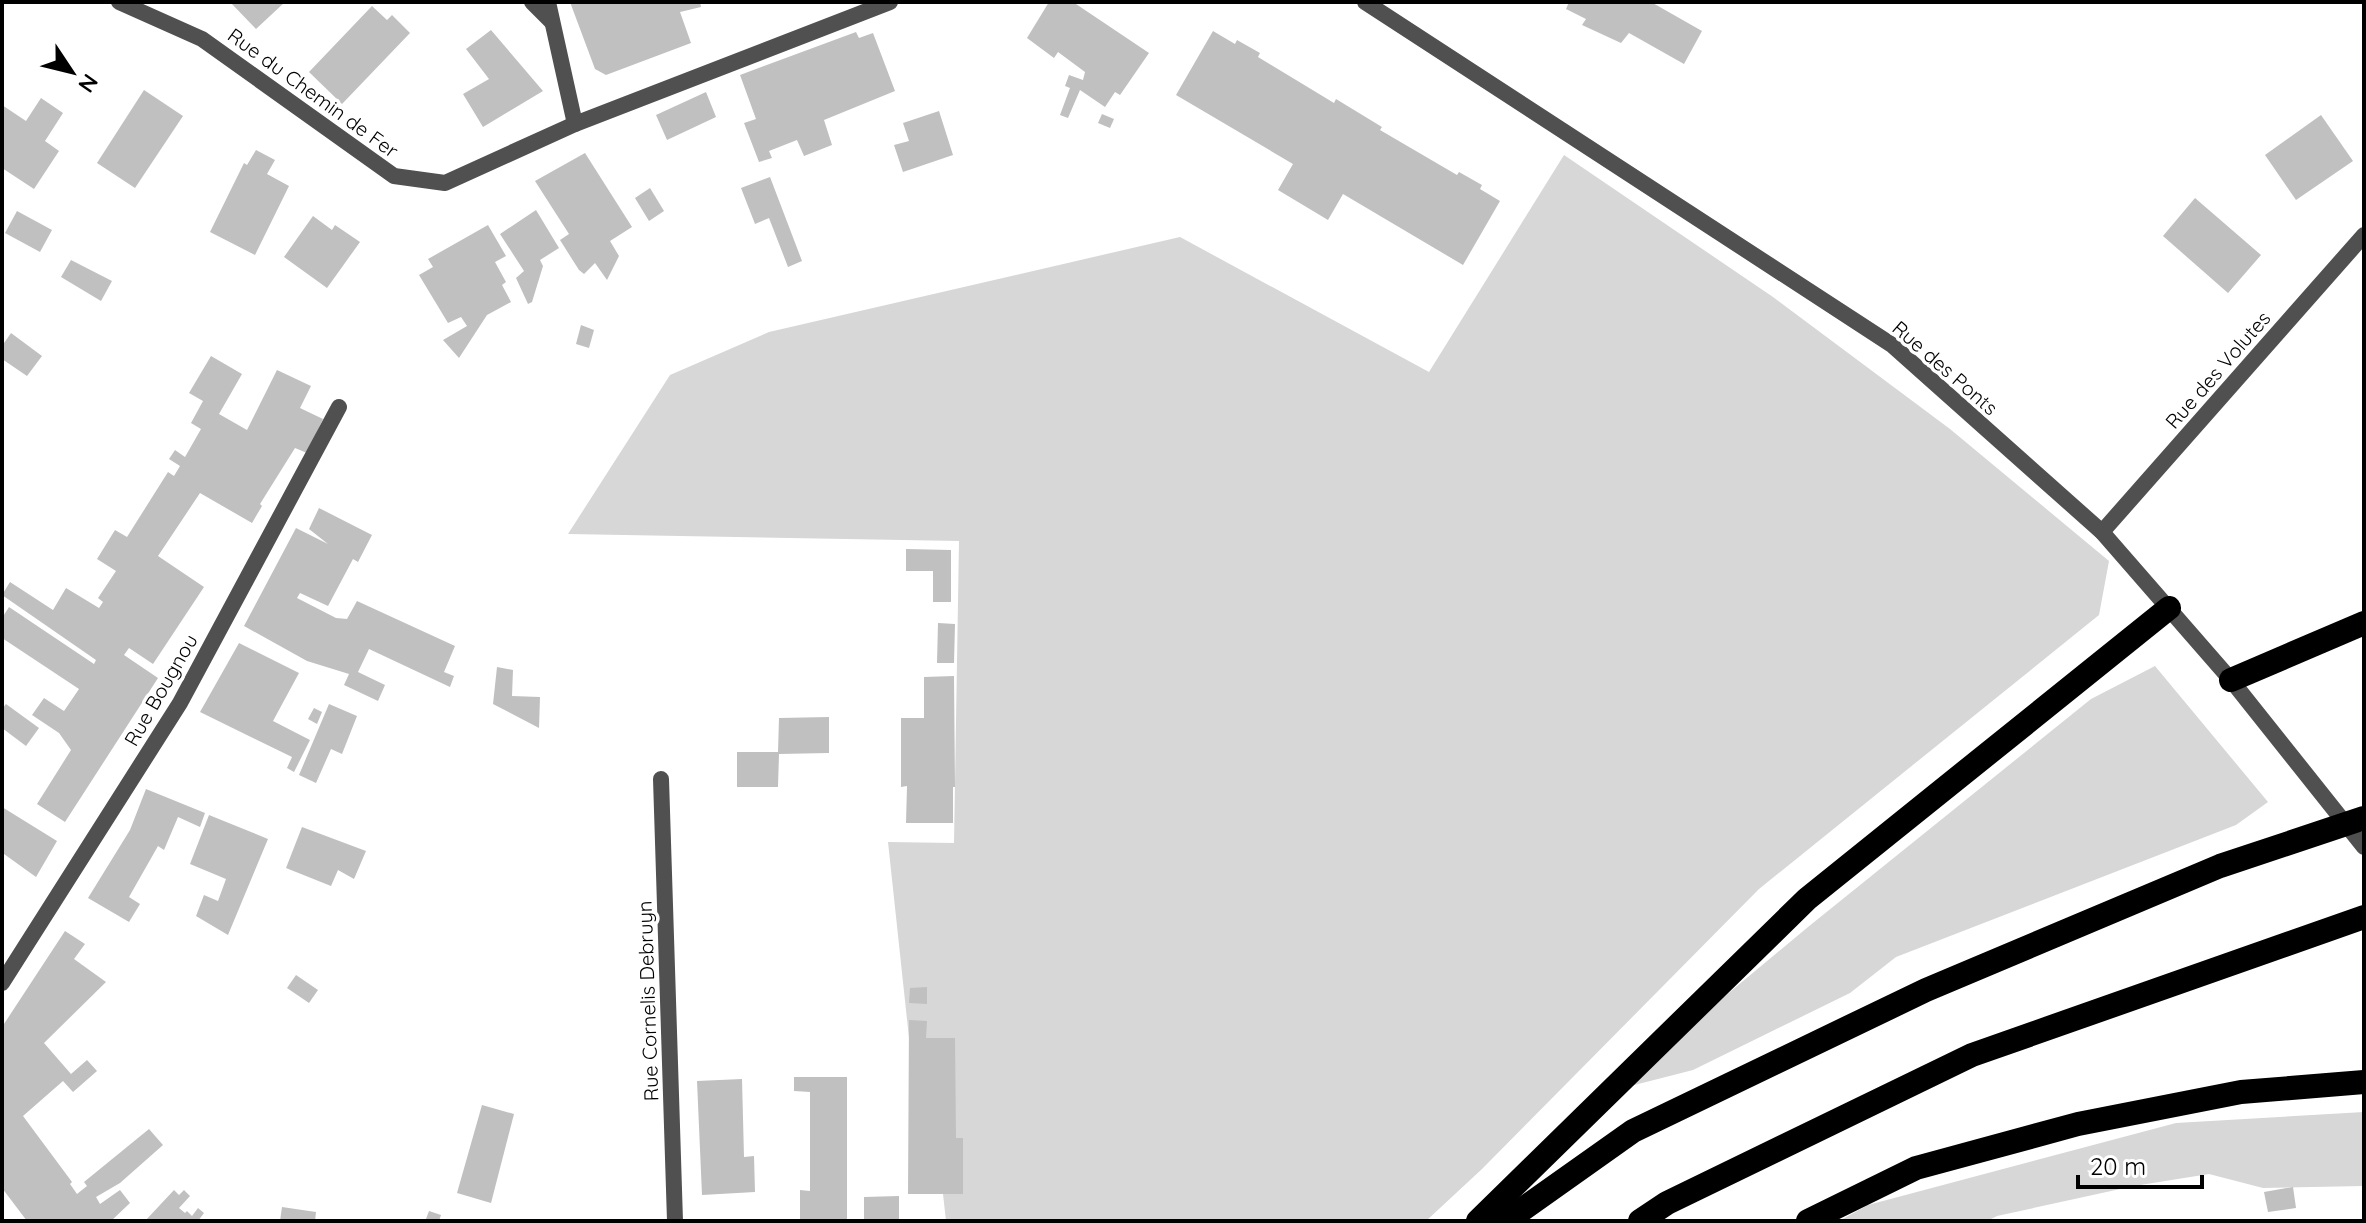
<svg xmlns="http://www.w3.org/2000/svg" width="2366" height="1223" font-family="Quicksand,sans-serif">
<rect width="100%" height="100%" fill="#fff"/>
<g fill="#d7d7d7">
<polygon points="1564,155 1773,297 1950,429 2109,561 2099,615 1759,889 1482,1169 1426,1221 946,1221 943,1194 955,1133 954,1038 909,1038 888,842 954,843 959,541 568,534 670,375 769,332 1180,237 1429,372"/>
<polygon points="2155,666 2268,802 2236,825 1896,957 1850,993 1693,1070 1611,1091 1808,927 2091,699"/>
<polygon points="2364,1112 2364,1186 2263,1188 2209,1174 2134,1186 1997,1216 1987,1221 1839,1221 1868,1205 2176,1123"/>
</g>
<g fill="#c0c0c0">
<polygon points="230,2 285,2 256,29"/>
<polygon points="570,2 700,2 701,7 680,12 691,43 606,75 595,69"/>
<polygon points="1049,2 1073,2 1149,53 1120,95 1115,92 1105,107 1080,90 1068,118 1060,115 1070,88 1065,86 1069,75 1083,80 1085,72 1058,52 1054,58 1027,38"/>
<polygon points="1569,2 1651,2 1702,31 1684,64 1629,33 1621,43 1582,25 1586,19 1566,9"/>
<polygon points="372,6 387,20 392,15 410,33 342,104 309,72"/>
<polygon points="491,30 543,91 483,127 463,94 489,79 466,49"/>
<polygon points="1213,31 1235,44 1237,40 1260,53 1258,57 1334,103 1336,99 1382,127 1380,130 1457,175 1459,172 1482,185 1480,189 1500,201 1463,265 1343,194 1328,220 1278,190 1293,164 1176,95"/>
<polygon points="856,32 859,38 873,33 895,91 824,120 832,145 804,156 797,140 769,151 772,158 759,162 744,123 756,119 740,75"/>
<polygon points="144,90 183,116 135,188 97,163"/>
<polygon points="706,92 716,117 667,140 656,115"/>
<polygon points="41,98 63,113 45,141 59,151 34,189 2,168 2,105 26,121"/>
<polygon points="939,111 953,155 903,172 894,145 909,141 903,123"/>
<polygon points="1102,114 1114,119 1110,128 1098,123"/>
<polygon points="2321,115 2353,161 2296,200 2265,155"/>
<polygon points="256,150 275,160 267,174 289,186 255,255 210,232 244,163 247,165"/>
<polygon points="585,153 632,227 610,241 619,256 607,280 595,263 584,274 579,270 560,240 569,234 535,181"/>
<polygon points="770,177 802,261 788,267 769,218 755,224 741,188"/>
<polygon points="650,188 664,211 649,221 635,198"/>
<polygon points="2195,198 2261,255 2228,293 2163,236"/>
<polygon points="536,210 559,248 540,260 543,266 532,302 528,304 516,278 524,271 500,234"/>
<polygon points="17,211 52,230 40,252 5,233"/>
<polygon points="313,216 332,230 335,225 360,242 327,288 284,257"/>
<polygon points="488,225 506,256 495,262 506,282 502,285 511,302 487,315 459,358 443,340 467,326 461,317 448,323 419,275 433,267 428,259"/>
<polygon points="71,260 112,281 101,301 61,277"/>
<polygon points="581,325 594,330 589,348 576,344"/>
<polygon points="11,333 42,356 27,376 2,359 2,346"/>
<polygon points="211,356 242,374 219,414 247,430 277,370 311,386 300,408 323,419 307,453 295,448 260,504 262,506 252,523 200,493 158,556 204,587 153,664 129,648 124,655 158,678 65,822 37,804 71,750 59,733 32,715 44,698 64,711 79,689 2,638 2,618 9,607 94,664 96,660 2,595 10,582 53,610 66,588 99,608 103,602 98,598 116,571 97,559 115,530 127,537 168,472 174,476 180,466 169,459 175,450 185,457 201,429 191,423 203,401 189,393"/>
<polygon points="319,508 372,535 358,562 353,559 328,606 300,593 297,598 336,618 347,619 357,601 455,646 444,672 454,676 450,687 369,649 358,672 385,685 378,701 344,685 349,674 307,661 244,626 296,528 328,544 309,529"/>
<polygon points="906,549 951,550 951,602 933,602 933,571 906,571"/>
<polygon points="938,623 955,624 954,663 937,663"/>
<polygon points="239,643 299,673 273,721 310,740 294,772 287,768 292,757 200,712"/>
<polygon points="497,667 513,670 512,696 540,697 539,728 493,704"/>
<polygon points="954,676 955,787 953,787 953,823 906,823 907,786 901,787 901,718 924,718 924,677"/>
<polygon points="6,704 39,728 26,746 2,728 2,709"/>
<polygon points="329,704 357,716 342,754 331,749 316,783 299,775"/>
<polygon points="314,708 322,712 317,724 308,719"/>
<polygon points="829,717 829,753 779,754 778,787 737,787 737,752 778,752 779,718"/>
<polygon points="146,789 205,813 200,827 178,817 164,850 158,846 129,897 140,904 129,922 88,898 130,830"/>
<polygon points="2,807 57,841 36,877 4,854 2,856"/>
<polygon points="209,815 268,839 228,935 196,916 204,895 218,901 226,879 190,864"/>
<polygon points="302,827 366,851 354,879 338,870 331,886 286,868"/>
<polygon points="65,931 85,944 74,959 106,982 44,1043 71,1074 87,1060 97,1071 73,1092 63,1081 23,1116 72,1182 70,1184 77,1194 87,1186 84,1182 149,1129 163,1145 120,1183 96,1197 100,1204 120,1190 130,1203 111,1221 27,1221 2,1188 2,1027"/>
<polygon points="296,975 318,990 309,1003 287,988"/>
<polygon points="927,987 927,1004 909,1003 910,988"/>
<polygon points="909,1020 927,1021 926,1038 955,1038 956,1138 963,1138 963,1194 908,1194"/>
<polygon points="794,1077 847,1077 847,1221 800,1221 800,1190 810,1191 810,1092 794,1091"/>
<polygon points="742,1079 744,1157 754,1156 755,1192 702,1195 697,1081"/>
<polygon points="482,1105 514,1114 491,1203 457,1193"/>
<polygon points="2293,1187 2296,1208 2268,1212 2264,1192"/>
<polygon points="174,1190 179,1195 184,1190 190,1196 179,1208 185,1213 187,1211 192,1216 198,1208 204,1213 198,1221 145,1221"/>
<polygon points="899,1196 899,1221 864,1221 864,1197"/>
<polygon points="282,1207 316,1212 315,1221 280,1221"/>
<polygon points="429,1211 441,1215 439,1221 426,1219"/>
</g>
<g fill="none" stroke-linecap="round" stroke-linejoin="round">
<polyline stroke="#505050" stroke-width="16" points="532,2 552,22"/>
<g stroke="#505050" stroke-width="16">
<polyline points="119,2 202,39 394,176 445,183 575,124 890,2"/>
<polyline points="548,2 575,124"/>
<polyline points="1365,2 1892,345 2102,532 2231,680 2364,847"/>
<polyline points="2102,532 2364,235"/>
<polyline points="661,779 675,1221"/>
<polyline points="2,983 180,703 339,407"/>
</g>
<g stroke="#000" stroke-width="24">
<polyline points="2231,680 2364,623"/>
<polyline points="1478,1221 1807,899 2169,608"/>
<polyline points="1506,1221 1633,1131 1926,990 2220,866 2364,818"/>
<polyline points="1640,1221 1667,1203 1972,1055 2364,917"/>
<polyline points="1808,1221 1916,1168 2078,1124 2241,1092 2364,1082"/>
</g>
</g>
<g text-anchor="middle" stroke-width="7" stroke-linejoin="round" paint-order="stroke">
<g font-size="20" fill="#000" stroke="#fff">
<text transform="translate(313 93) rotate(36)" y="7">Rue du Chemin de Fer</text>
<text transform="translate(1945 368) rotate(41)" y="7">Rue des Ponts</text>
<text transform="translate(2218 370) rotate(-49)" y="7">Rue des Volutes</text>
<text transform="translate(161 690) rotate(-60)" y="7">Rue Bougnou</text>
<text transform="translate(648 1001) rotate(-92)" y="7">Rue Cornelis Debruyn</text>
</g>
</g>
<rect width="2366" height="1223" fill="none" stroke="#000000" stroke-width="8"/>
<g transform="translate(72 72) rotate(125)" stroke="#ffffff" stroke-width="6" paint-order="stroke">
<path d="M0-6L14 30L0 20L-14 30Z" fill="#000000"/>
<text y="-12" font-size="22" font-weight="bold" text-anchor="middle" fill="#000000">N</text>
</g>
<path d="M2078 1175v12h124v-12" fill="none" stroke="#000000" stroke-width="4"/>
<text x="2090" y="1175" font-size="24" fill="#000000" stroke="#ffffff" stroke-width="6" paint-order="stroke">20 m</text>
</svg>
